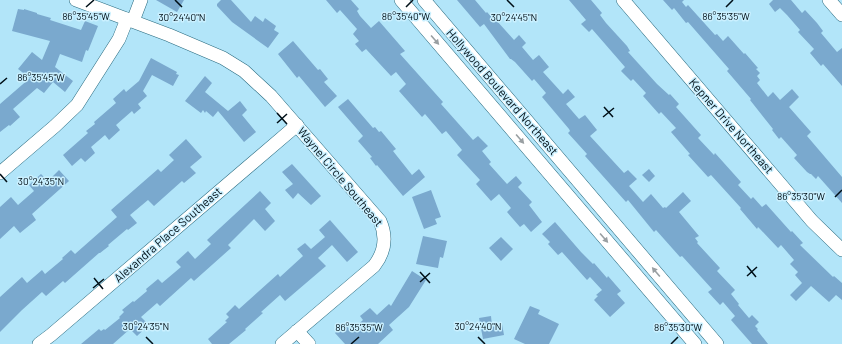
<svg xmlns="http://www.w3.org/2000/svg" width="842" height="344" font-family="Barlow,sans-serif">
<rect width="100%" height="100%" fill="#b2e5f9"/>
<g fill="#7aa9ce">
<polygon points="156,0 184,0 177,12"/>
<polygon points="221,0 231,0 251,22 255,16 263,22 265,18 276,26 274,30 279,33 268,48 232,22 217,6 217,4"/>
<polygon points="326,0 351,0 359,9 357,11 360,16 371,28 379,21 405,51 400,54 443,102 441,104 473,140 478,136 488,146 482,151 491,162 489,164 507,184 516,176 522,183 518,187 532,202 529,205 542,222 531,232 524,224 520,227 507,212 511,208 499,194 491,201 476,184 480,180 457,155 462,150 446,131 442,134 425,114 422,117 399,91 406,84 396,72 391,76 366,49 362,52 355,44 359,41 353,34 357,29 340,10 337,13"/>
<polygon points="457,0 475,0 486,13 487,12 495,21 496,20 514,40 519,35 526,43 522,47 533,60 539,55 549,67 543,72 563,94 568,89 575,97 566,104 579,119 585,115 597,130 590,136 624,173 628,170 637,179 629,186 643,202 651,194 663,208 665,207 666,208 683,192 691,201 679,212 699,236 695,238 698,242 697,243 720,268 717,271 735,290 731,294 739,304 738,305 749,318 752,315 759,322 755,326 758,329 757,330 768,344 752,344 731,320 735,316 723,302 720,305 708,292 712,289 682,256 680,257 656,230 654,232 628,200 626,202 585,156 587,154 568,133 570,131 569,129 542,97 546,93 534,79 532,81 515,62 511,59 510,59 484,24 480,27"/>
<polygon points="569,0 591,0 602,13 600,15 606,23 627,46 630,51 628,52 657,84 669,95 670,94 679,104 676,107 701,135 698,138 714,155 715,153 741,182 738,185 751,199 753,197 762,207 766,204 791,232 792,231 803,243 800,245 833,277 834,276 842,283 842,300 836,295 829,302 811,286 796,301 790,295 802,283 795,275 798,272 790,264 794,260 781,245 778,248 760,229 758,227 757,229 740,209 741,208 711,175 708,177 688,155 690,154 671,132 676,128 661,112 659,114 643,96 646,93 633,79 631,81 621,71 625,67 592,29 589,32 581,24 586,20"/>
<polygon points="663,0 684,0 682,2 686,7 688,5 715,35 717,34 723,41 728,36 744,54 745,53 758,68 756,69 760,73 757,76 760,80 757,83 768,97 773,92 780,100 792,89 799,97 789,107 811,132 807,136 842,177 842,203 818,176 816,179 811,174 810,174 807,172 794,158 797,155 781,137 779,139 772,130 773,129 750,100 751,99 727,71 729,69 688,22 686,23 674,8 672,10"/>
<polygon points="773,0 791,0 802,13 805,10 817,23 823,31 821,33 837,52 842,48 842,86 823,64 821,66 810,53 814,49 798,32 800,30 787,15 780,8 775,12 769,4"/>
<polygon points="18,9 24,10 24,9 37,13 37,14 51,18 50,20 81,30 85,21 98,26 88,51 86,50 82,62 60,54 55,67 73,81 65,92 53,82 44,93 37,88 13,109 20,117 10,126 9,125 0,132 0,104 30,78 18,69 32,52 42,60 50,41 12,31"/>
<polygon points="293,41 318,70 320,69 328,79 324,82 337,96 325,107 299,76 297,78 278,54"/>
<polygon points="151,58 177,72 176,74 179,75 173,86 152,75 143,91 147,96 138,104 141,108 134,114 132,111 116,125 120,130 109,140 105,135 91,147 95,153 85,162 81,158 72,166 63,155 88,133 86,131 95,124 94,122 116,103 113,99 124,89 126,92 139,81"/>
<polygon points="205,76 212,83 205,92 228,111 240,101 247,110 242,115 256,132 244,142 218,111 213,117 206,111 205,113 203,110 201,113 185,101"/>
<polygon points="348,99 373,128 375,127 379,132 381,131 396,149 393,151 412,175 419,169 425,177 403,196 377,165 376,166 370,158 372,157 358,141 363,136 338,107"/>
<polygon points="186,139 202,157 190,167 196,173 184,183 182,181 154,206 148,200 130,215 137,223 128,230 127,229 108,245 109,246 100,253 99,253 65,283 63,281 46,296 42,292 22,310 0,332 0,297 22,277 27,283 42,270 45,274 63,259 62,258 71,250 75,254 117,217 111,210 158,169 161,172 174,160 169,155"/>
<polygon points="292,164 321,196 311,205 298,193 293,199 285,190 293,184 282,172"/>
<polygon points="649,169 655,176 649,182 642,175"/>
<polygon points="59,170 69,181 32,214 36,220 20,233 14,226 0,239 0,207 11,197 18,205 34,191 29,185 41,174 48,181"/>
<polygon points="431,190 441,217 435,219 437,224 424,229 412,197"/>
<polygon points="260,191 271,203 265,209 275,221 265,231 254,219 228,245 231,248 194,281 191,278 160,306 157,303 141,317 149,325 137,336 130,329 113,344 81,344 99,329 101,331 104,329 105,330 120,318 119,317 124,312 122,310 133,301 134,302 147,291 146,289 158,279 162,283 181,267 176,262 188,251 195,259 211,244 207,240"/>
<polygon points="330,220 358,252 347,262 332,245 318,258 326,266 285,301 280,295 261,312 263,313 245,329 246,330 229,344 212,344 208,339 227,322 225,321 229,317 226,314 235,305 239,309 278,274 280,277 303,256 297,249 305,243 311,249 325,237 319,230"/>
<polygon points="555,222 581,252 593,264 594,263 607,278 608,276 621,291 617,294 625,303 610,317 594,300 598,296 596,295 602,290 590,277 587,280 562,252 558,255 548,244 550,242 542,234"/>
<polygon points="423,236 447,241 443,258 440,257 438,268 416,264"/>
<polygon points="501,237 513,249 501,261 489,248"/>
<polygon points="412,271 426,280 409,307 389,325 393,330 378,344 345,344 335,333 345,324 351,331 363,320 360,316 370,308 377,315 389,304 391,306"/>
<polygon points="530,306 540,310 538,314 559,324 549,344 525,344 514,339"/>
<polygon points="491,316 492,326 502,324 504,335 483,339 479,318"/>
</g>
<g fill="none" stroke-linecap="round" stroke-linejoin="round">
<g stroke="#286a7f" stroke-width="14">
<g id="minor">
<path d="M76 0 169 35 223 58 244 71 271 96 380 221C387 237 385 252 374 266L282 344"/>
<polyline points="401,0 695,344"/>
<polyline points="424,0 717,344"/>
<polyline points="623,0 812,221 842,250"/>
<polyline points="829,0 842,15"/>
<polyline points="133,21 141,0"/>
<polyline points="0,173 55,126 77,105 119,39 127,19"/>
<polyline points="297,331 309,344"/>
<polyline points="39,344 51,335 297,125"/>
</g>
</g>
<use href="#minor" stroke="#fff" stroke-width="13"/>
</g>
<defs><path id="oneway-solid" d="M-6-.8H1V-3.2L6.5 0L1 3.2V.8H-6Z"/></defs>
<g fill="#999fa2">
<use href="#oneway-solid" transform="translate(435 40) rotate(49)"/>
<use href="#oneway-solid" transform="translate(520 139) rotate(49)"/>
<use href="#oneway-solid" transform="translate(604 238) rotate(49)"/>
<use href="#oneway-solid" transform="translate(656 272) rotate(-130)"/>
</g>
<path fill="none" stroke="#000f17" stroke-width="1.5" d="M175 0 182 7M507 0 514 7M86 7 94 0M406 7 413 0M726 7 733 0M0 84 7 78M604 107 613 117M277 113 287 124M603 117 614 108M277 123 287 114M0 174 7 182M835 197 842 190M747 266 756 277M420 272 430 283M747 276 757 267M94 278 103 289M420 282 430 273M93 288 104 279M146 337 153 344M478 337 485 344M351 344 359 337M671 344 678 337"/>
<g text-anchor="middle" stroke-width="3" stroke-linejoin="round" paint-order="stroke">
<g font-size="12" fill="#000f17" stroke="#caf0ff">
<text transform="translate(502 92) rotate(49)" y="4">Hollywood Boulevard Northeast</text>
<text transform="translate(731 126) rotate(49)" y="4">Kepner Drive Northeast</text>
<text transform="translate(340 177) rotate(50)" y="4">Waynel Circle Southeast</text>
<text transform="translate(168 235) rotate(-41)" y="4">Alexandra Place Southeast</text>
</g>
</g>
<g font-size="10" text-anchor="middle" fill="#000f17" stroke="#caf0ff" stroke-width="3" stroke-linejoin="round" paint-order="stroke">
<text x="86" y="20">86°35'45"W</text>
<text x="406" y="20">86°35'40"W</text>
<text x="726" y="20">86°35'35"W</text>
<text x="182" y="21">30°24'40"N</text>
<text x="514" y="21">30°24'45"N</text>
<text x="41" y="81">86°35'45"W</text>
<text x="41" y="185">30°24'35"N</text>
<text x="801" y="200">86°35'30"W</text>
<text x="146" y="330">30°24'35"N</text>
<text x="478" y="330">30°24'40"N</text>
<text x="359" y="331">86°35'35"W</text>
<text x="678" y="331">86°35'30"W</text>
</g>
</svg>
